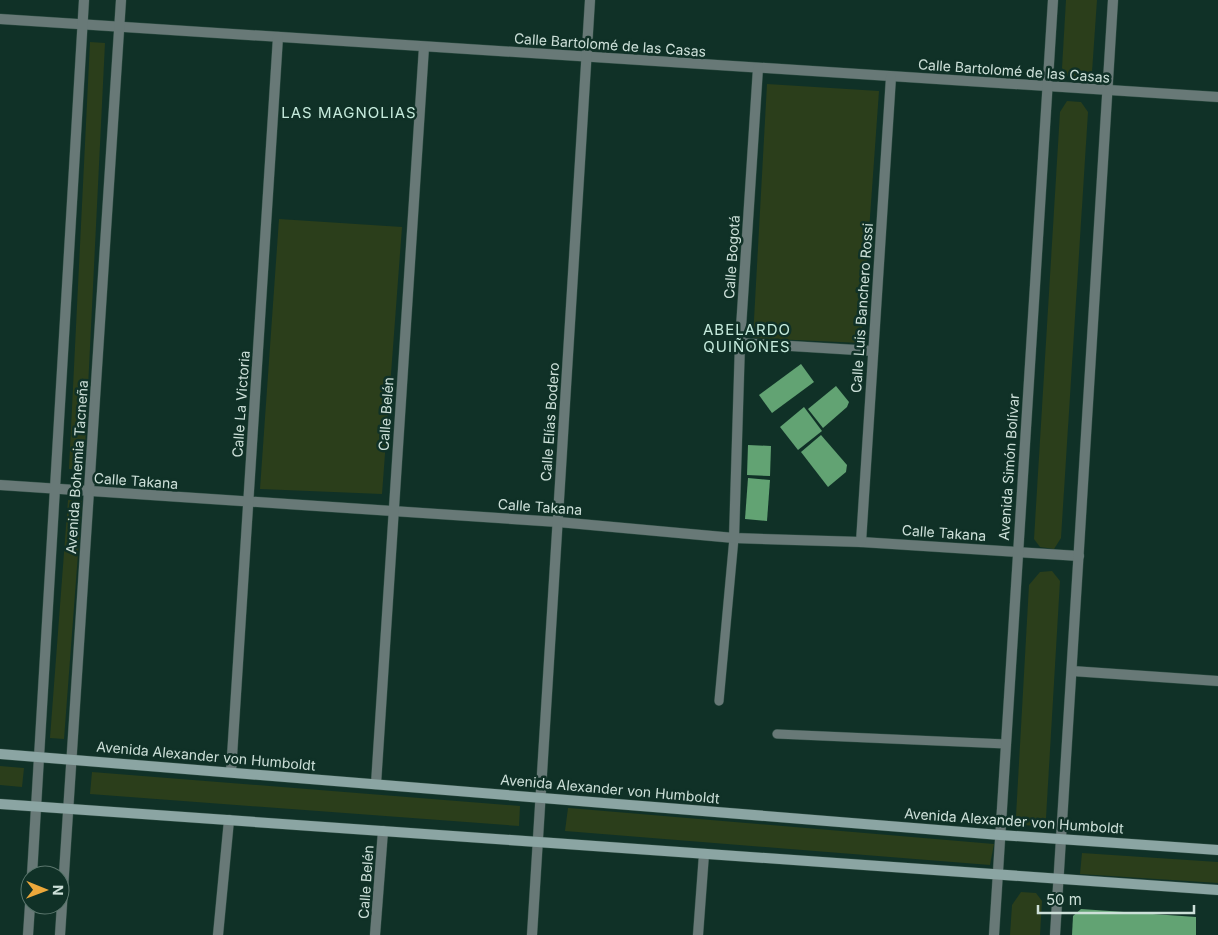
<svg xmlns="http://www.w3.org/2000/svg" width="1218" height="935" font-family="Inter,sans-serif">
<rect width="100%" height="100%" fill="#103127"/>
<g fill="#2b3e1b">
<polygon points="1066,0 1097,0 1092,72 1085,77 1068,76 1062,68"/>
<polygon points="90,42 105,43 84,469 69,469"/>
<polygon points="767,84 879,91 861,343 753,338"/>
<polygon points="1067,101 1081,102 1088,112 1061,538 1054,549 1040,547 1034,539 1060,112"/>
<polygon points="279,219 402,227 382,494 260,489"/>
<polygon points="68,500 82,501 64,739 50,738"/>
<polygon points="1052,571 1060,581 1046,818 1037,826 1023,825 1016,816 1029,585 1040,572"/>
<polygon points="0,766 24,768 22,787 0,785"/>
<polygon points="92,772 520,806 519,826 90,794"/>
<polygon points="568,808 569,808 994,844 990,865 565,831"/>
<polygon points="1082,853 1218,862 1218,883 1080,874"/>
<polygon points="1021,892 1036,893 1042,901 1040,935 1010,935 1012,905"/>
</g>
<g fill="#62a373">
<polygon points="801,364 814,382 772,413 759,395"/>
<polygon points="836,386 849,402 847,407 823,428 808,409"/>
<polygon points="804,407 822,431 798,450 780,427"/>
<polygon points="821,435 847,465 846,472 828,487 801,452"/>
<polygon points="748,445 771,446 770,476 747,475"/>
<polygon points="748,478 770,480 767,521 745,519"/>
<polygon points="1081,909 1196,917 1196,935 1072,935 1073,916"/>
</g>
<g fill="none" stroke-linecap="round" stroke-linejoin="round">
<g stroke="#2e4d43" stroke-width="10">
<g id="service">
<polyline points="719,701 734,538"/>
<polyline points="777,734 1006,744"/>
</g>
</g>
<g stroke="#2e4d43" stroke-width="11">
<g id="minor">
<polyline points="0,19 1218,97"/>
<polyline points="740,343 873,351"/>
<polyline points="0,485 558,522 734,538 861,542 1079,556"/>
<polyline points="734,538 740,343 758,68"/>
<polyline points="861,542 891,77"/>
<polyline points="1072,671 1218,681"/>
<polyline points="231,772 278,37"/>
<polyline points="376,784 424,47"/>
<polyline points="218,935 229,820"/>
<polyline points="375,935 383,831"/>
<polyline points="532,935 590,0"/>
<polyline points="698,935 704,854"/>
</g>
</g>
<g stroke="#2e4d43" stroke-width="11">
<g id="tertiary">
<polyline points="32,875 84,0"/>
<polyline points="28,935 30,905"/>
<polyline points="60,935 121,0"/>
<polyline points="994,935 1053,0"/>
<polyline points="1055,935 1113,0"/>
</g>
</g>
<g stroke="#2e4d43" stroke-width="11">
<g id="secondary">
<polyline points="0,754 1000,835 1218,850"/>
<polyline points="0,804 1218,890"/>
</g>
</g>
<use href="#service" stroke="#687977" stroke-width="9"/>
<use href="#minor" stroke="#687977" stroke-width="10"/>
<use href="#tertiary" stroke="#687977" stroke-width="10"/>
<use href="#secondary" stroke="#8ba5a3" stroke-width="10"/>
</g>
<g text-anchor="middle" stroke-width="5" stroke-linejoin="round" paint-order="stroke">
<g font-size="14" fill="#cde0d9" stroke="#103127">
<text transform="translate(610 45) rotate(4)" y="5">Calle Bartolomé de las Casas</text>
<text transform="translate(1014 71) rotate(4)" y="5">Calle Bartolomé de las Casas</text>
<text transform="translate(732 257) rotate(-86)" y="5">Calle Bogotá</text>
<text transform="translate(862 308) rotate(-86)" y="5">Calle Luis Banchero Rossi</text>
<text transform="translate(241 404) rotate(-86)" y="5">Calle La Victoria</text>
<text transform="translate(386 414) rotate(-86)" y="5">Calle Belén</text>
<text transform="translate(550 422) rotate(-86)" y="5">Calle Elías Bodero</text>
<text transform="translate(77 467) rotate(-86)" y="5">Avenida Bohemia Tacneña</text>
<text transform="translate(1009 467) rotate(-86)" y="5">Avenida Simón Bolívar</text>
<text transform="translate(136 481) rotate(4)" y="5">Calle Takana</text>
<text transform="translate(540 507) rotate(4)" y="5">Calle Takana</text>
<text transform="translate(944 533) rotate(4)" y="5">Calle Takana</text>
<text transform="translate(206 756) rotate(5)" y="5">Avenida Alexander von Humboldt</text>
<text transform="translate(610 789) rotate(5)" y="5">Avenida Alexander von Humboldt</text>
<text transform="translate(1014 821) rotate(4)" y="5">Avenida Alexander von Humboldt</text>
<text transform="translate(366 882) rotate(-86)" y="5">Calle Belén</text>
</g>
<g font-size="15" letter-spacing="1" fill="#c6ebdd" stroke="#103127">
<text x="349" y="118">LAS MAGNOLIAS</text>
<text x="747" y="335">ABELARDO<tspan x="747" dy="17">QUIÑONES</tspan></text>
</g>
</g>
<g transform="translate(45 890) rotate(91)"><circle r="24" fill="#103127" stroke="#5c776e"/>
<path d="M0-4L9 19L0 12L-9 19Z" fill="#eda83b"/>
<text y="-8" font-size="14" font-weight="bold" text-anchor="middle" fill="#cde0d9">N</text>
</g>
<path d="M1038 905v8h156v-8" fill="none" stroke="#cde0d9" stroke-width="2.5"/>
<text x="1046" y="905" font-size="15" fill="#cde0d9" stroke="#103127" stroke-width="4" paint-order="stroke">50 m</text>
</svg>
